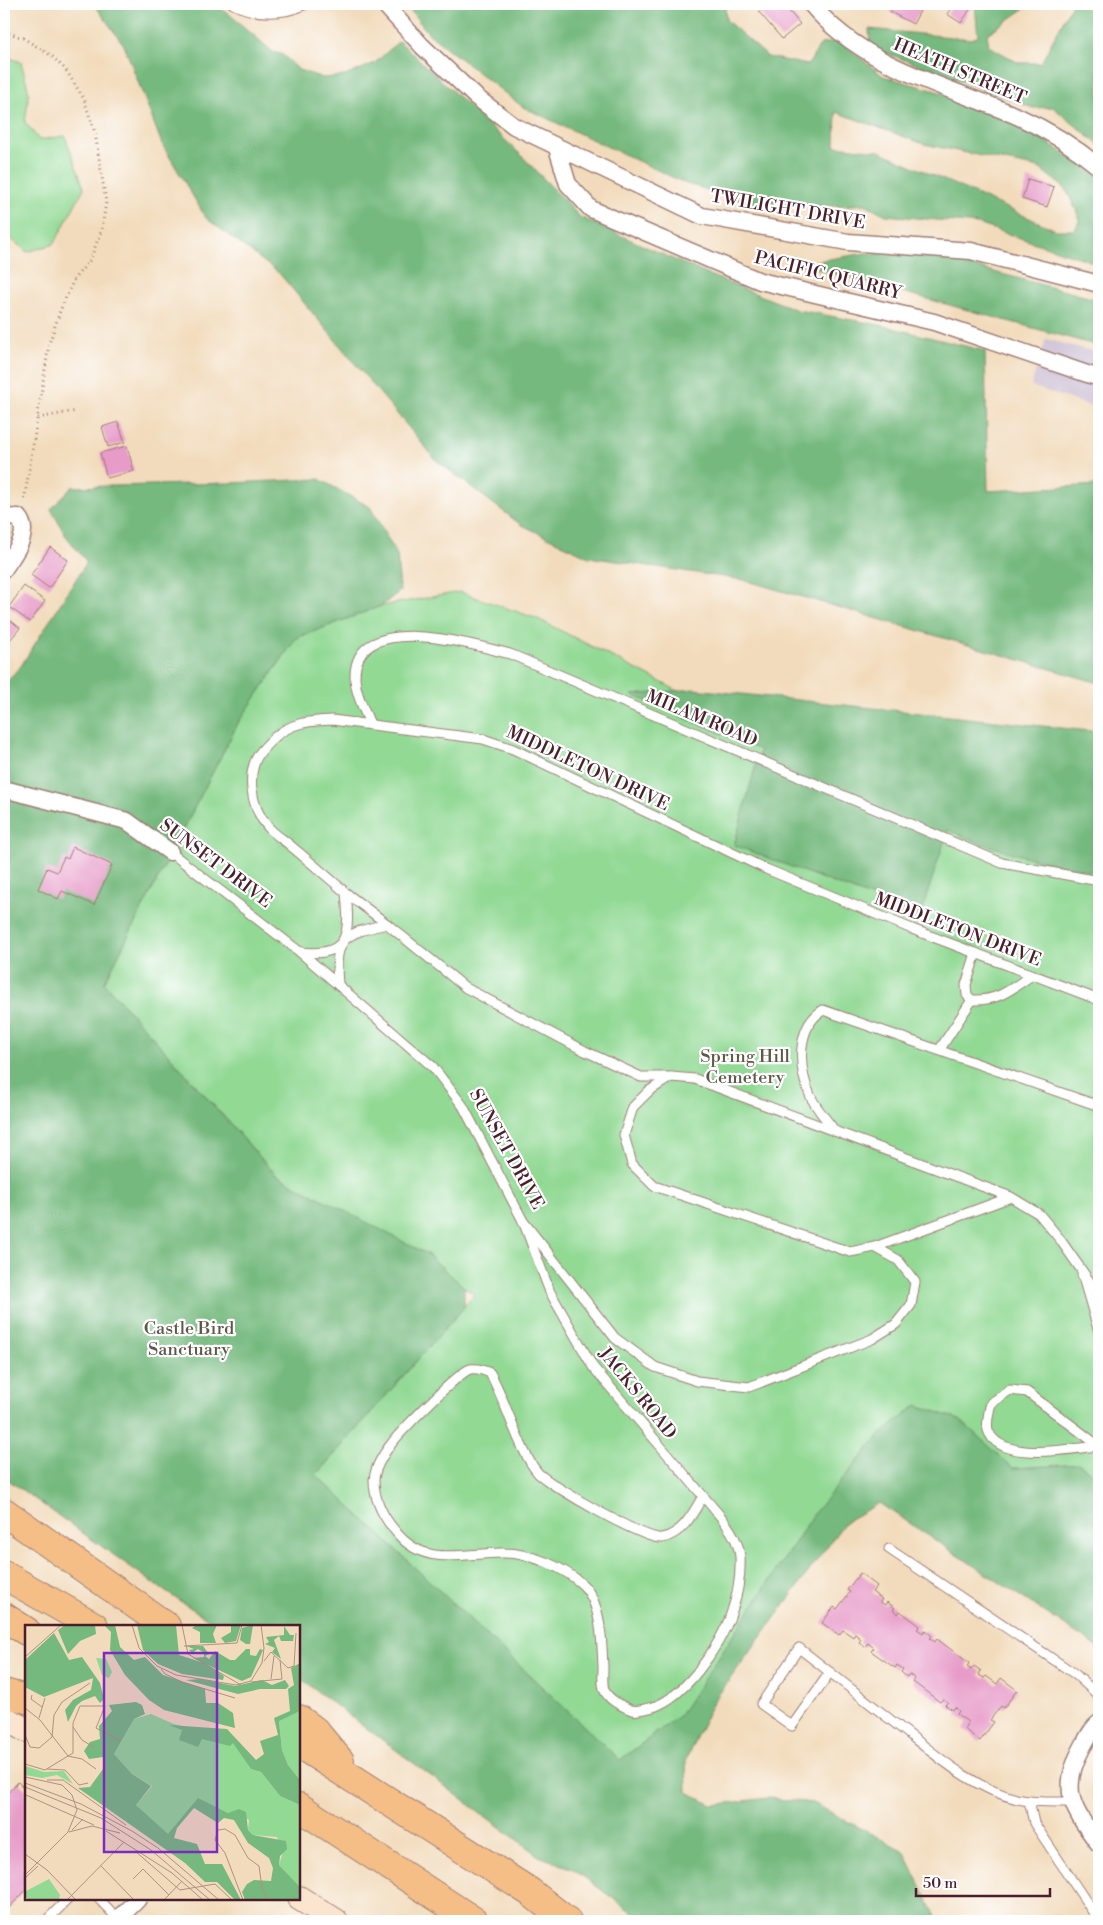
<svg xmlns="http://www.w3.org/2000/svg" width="1103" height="1925" font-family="'Libre Bodoni',serif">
<rect width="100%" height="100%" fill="#fff"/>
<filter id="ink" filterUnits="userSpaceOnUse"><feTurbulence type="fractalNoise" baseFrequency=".02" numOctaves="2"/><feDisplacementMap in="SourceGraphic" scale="10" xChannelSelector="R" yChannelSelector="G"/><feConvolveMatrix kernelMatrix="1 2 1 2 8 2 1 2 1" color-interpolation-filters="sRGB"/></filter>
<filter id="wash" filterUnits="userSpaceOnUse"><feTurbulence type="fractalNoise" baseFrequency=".0096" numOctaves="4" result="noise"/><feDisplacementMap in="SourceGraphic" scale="20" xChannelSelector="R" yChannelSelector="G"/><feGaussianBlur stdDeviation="1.12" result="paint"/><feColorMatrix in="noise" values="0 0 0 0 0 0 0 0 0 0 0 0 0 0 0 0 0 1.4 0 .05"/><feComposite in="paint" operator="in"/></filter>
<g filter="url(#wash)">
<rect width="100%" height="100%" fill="#f2dbbc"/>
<polygon fill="#ccbfd4" points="1046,339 1099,353 1099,409 1031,386"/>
<g fill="#92d994" stroke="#6e7c60">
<polygon points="4,56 21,62 29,93 25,122 39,140 65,136 84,188 54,244 27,252 4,233"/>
<polygon points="460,592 538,619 680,692 1099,778 1099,1482 994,1465 915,1415 634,1774 316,1475 475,1294 276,1175 104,983 238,723 296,638 381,606"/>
</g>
<g fill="#75b97e" stroke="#606c54" fill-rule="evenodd">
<polygon points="94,4 213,4 229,14 273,52 283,55 299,70 323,78 345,76 375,63 399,41 520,154 580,217 704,273 797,310 880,325 985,351 988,491 1099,485 1099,683 744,580 589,557 520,524 436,460 279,273 206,218 162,144 124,45"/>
<path d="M405 4H725L726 20 768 57 808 65 821 44 839 41 883 76 975 102 1022 125 1099 177V264L978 224 886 215 865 204 838 206 756 204 687 184 523 107 430 35ZM836 112 924 144 1039 168 1066 189 1080 219 1075 230H1056L879 151 835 146Z"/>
<polygon points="975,4 1014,4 1024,9 987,34 989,46 1019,63 1041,63 1072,4 1099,4 1099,145 1053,107 1033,108 870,47 869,29 972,39 978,36"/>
<polygon points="866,253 938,257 1099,300 1099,346 800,264"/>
<polygon points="319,479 370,507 397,555 400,591 381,606 296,638 238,723 104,983 276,1175 427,1254 464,1287 464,1307 316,1475 620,1760 680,1715 816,1511 880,1435 917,1405 960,1420 1013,1468 1080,1464 1099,1478 1099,1648 879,1503 845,1522 713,1702 686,1759 687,1792 712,1805 768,1798 813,1803 904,1851 938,1921 644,1921 573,1869 539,1856 299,1678 299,1626 219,1626 166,1592 4,1477 4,683 19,669 87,562 66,536 51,509 72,487 230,483"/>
<path d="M694 689 1099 732V873C1047 863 996 851 948 830L920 916 734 845 760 750 632 695Z"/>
</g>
<g id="blocks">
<g fill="#e79bc9">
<polygon points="768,4 783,4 800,24 782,39 759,12"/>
<polygon points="895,4 924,4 913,24 890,12"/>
<polygon points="954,4 965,4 971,8 961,23 947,14"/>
<polygon points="1028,179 1054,187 1047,207 1022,199"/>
<polygon points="118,422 125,442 108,447 102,427"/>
<polygon points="127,446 134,471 107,478 100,453"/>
<polygon points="50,547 68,560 49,588 31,575"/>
<polygon points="24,586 45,601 30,622 9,607"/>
<polygon points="5,616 20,628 5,646 4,645"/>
<polygon points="73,847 112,865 94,905 62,891 58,899 38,889 47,868 57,872 64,857 68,859"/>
<polygon points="860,1573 877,1586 872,1592 882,1599 880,1602 885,1605 887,1602 895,1608 893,1610 898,1614 900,1611 920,1626 917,1629 923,1633 925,1630 932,1636 930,1638 935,1642 937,1639 969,1663 967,1667 971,1670 974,1666 981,1671 979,1675 984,1678 986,1676 997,1684 1001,1678 1017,1690 1004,1708 1001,1706 990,1720 994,1722 980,1741 964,1729 968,1722 957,1714 959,1711 955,1707 953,1710 945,1705 948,1702 943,1699 940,1702 913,1682 915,1679 909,1674 907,1677 901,1672 903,1669 897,1665 895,1668 871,1651 874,1648 868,1643 865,1647 859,1642 861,1639 855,1634 853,1637 843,1630 839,1635 822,1623 834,1607 837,1609 850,1592 847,1590"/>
<polygon points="18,1782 26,1790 26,1890 4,1913 4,1797"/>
</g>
</g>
</g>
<g filter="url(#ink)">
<use href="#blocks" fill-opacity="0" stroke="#9e7d74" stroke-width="1"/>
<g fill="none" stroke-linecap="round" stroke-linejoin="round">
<g stroke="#9e7d74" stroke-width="11">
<g id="lane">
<path d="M233 4C254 15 284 15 306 4"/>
<path d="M370 724C364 709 355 693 355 676 355 610 473 644 510 654L1002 863 1099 881"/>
<polyline points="170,852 300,952 433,1067 463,1106 523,1221 615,1338 655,1367 697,1381 749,1387 872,1339 896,1324 911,1305 915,1282 898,1260 875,1247"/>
<polyline points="346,893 387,924"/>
<path d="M300 952C350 958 350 933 346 893 328 877 310 862 291 846 284 840 274 834 268 827 250 807 245 770 262 750 283 725 300 721 332 720L483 739 513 749 766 869 912 929 1099 1000"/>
<path d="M976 953 966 985 967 995 972 1000C999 1001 1011 989 1032 975"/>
<path d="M338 985C334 937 343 934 387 924L466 988 585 1051 641 1077H671"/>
<polyline points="940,1049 972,1000"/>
<path d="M834 1130C826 1119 815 1107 810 1095 798 1068 796 1027 823 1010L1099 1106"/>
<polyline points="1011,1197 875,1247 850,1252 654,1186 632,1164 624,1135 633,1107 649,1091 671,1077 695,1079 1011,1197 1039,1214 1059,1238 1099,1295"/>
<path d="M523 1221 550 1292 593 1367 721 1517C730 1529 739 1542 740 1557 741 1576 737 1597 731 1614 720 1647 681 1704 645 1709 640 1710 634 1712 629 1709 620 1705 608 1700 604 1689 602 1683 603 1674 603 1668 602 1644 602 1604 583 1585 564 1567 530 1553 504 1553 464 1552 426 1569 396 1532 384 1518 374 1500 374 1480 375 1466 384 1453 392 1443 401 1431 458 1373 470 1369 477 1368 484 1370 490 1373 506 1401 519 1451 538 1473 551 1486 646 1541 662 1538 683 1534 693 1513 703 1496"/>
<polyline points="1082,1274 1099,1332"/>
<path d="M1010 1390 1027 1392 1099 1446C1073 1448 999 1464 988 1430 986 1422 989 1411 991 1403Z"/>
<polyline points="889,1549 1075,1674 1099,1696"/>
<path d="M830 1672 792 1726 761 1704 799 1648C833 1675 867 1701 901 1728 936 1755 972 1788 1017 1799 1035 1803 1054 1802 1073 1802"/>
<polyline points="1029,1801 1034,1823 1099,1921"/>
<polyline points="99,1899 118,1919"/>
<polyline points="46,1921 68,1899"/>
</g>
</g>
<g stroke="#9e7d74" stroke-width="19">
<g id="street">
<polyline points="384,4 422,46 476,97 514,126 702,216 848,242 971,251 1099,284"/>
<path d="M811 4C864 68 946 85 1019 117 1048 130 1075 147 1099 167"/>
<polyline points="557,148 568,184 591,209 760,281 934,322 1099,378"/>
<path d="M4 518 18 517C32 533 13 555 4 569"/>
<polyline points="4,789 127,821 170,852"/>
<path d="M1099 1723C1091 1729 1087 1739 1082 1748 1059 1790 1073 1810 1099 1844"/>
<polyline points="116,1921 138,1899"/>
</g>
</g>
<g stroke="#9e7d74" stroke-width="26">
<g id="secondary">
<polyline points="4,1718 26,1730"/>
<polyline points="299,1898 336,1921"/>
</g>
</g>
<g stroke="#9e7d74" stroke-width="30">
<g id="highway">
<polyline points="4,1512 166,1626"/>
<polyline points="4,1575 94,1626"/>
<polyline points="4,1617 26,1631"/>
<polyline points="4,1693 26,1699"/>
<polyline points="299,1719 314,1730 340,1761"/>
<polyline points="299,1744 530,1892 567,1921"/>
<polyline points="299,1807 474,1921"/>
</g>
</g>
<g stroke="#9e7d74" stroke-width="3" stroke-dasharray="1 4" stroke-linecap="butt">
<polyline points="4,31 23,38 52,56 66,70 84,99 95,133 106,202 102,229 90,260 74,279 60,311 49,344 24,502"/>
<polyline points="38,418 76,411"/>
</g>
<use href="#lane" stroke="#fff" stroke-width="9"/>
<use href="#street" stroke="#fff" stroke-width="16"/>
<use href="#secondary" stroke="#fbe5cf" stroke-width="24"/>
<use href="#highway" stroke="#f5be86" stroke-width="28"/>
</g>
</g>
<g text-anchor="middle" stroke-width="4.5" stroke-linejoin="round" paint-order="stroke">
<g font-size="18" fill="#4a1f2b" stroke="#fff">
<text transform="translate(960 71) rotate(23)" y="6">HEATH STREET</text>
<text transform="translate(788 209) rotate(10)" y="6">TWILIGHT DRIVE</text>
<text transform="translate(828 275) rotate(14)" y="6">PACIFIC QUARRY</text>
<text transform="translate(702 718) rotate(23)" y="6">MILAM ROAD</text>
<text transform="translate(588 768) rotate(25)" y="6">MIDDLETON DRIVE</text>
<text transform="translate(216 863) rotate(37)" y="6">SUNSET DRIVE</text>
<text transform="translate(958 929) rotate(21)" y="6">MIDDLETON DRIVE</text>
<text transform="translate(507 1149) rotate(61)" y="6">SUNSET DRIVE</text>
<text transform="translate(638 1393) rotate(51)" y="6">JACKS ROAD</text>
</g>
<g font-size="18" fill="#60574a" stroke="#fff">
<text x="745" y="1062">Spring Hill<tspan x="745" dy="21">Cemetery</tspan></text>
<text x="189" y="1334">Castle Bird<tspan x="189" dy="21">Sanctuary</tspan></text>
</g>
</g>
<g transform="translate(25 1625)">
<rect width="275" height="275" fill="#f2dbbc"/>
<path d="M71 33 81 34 87 47 84 53 77 50ZM275 86V155L263 140 257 125 254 95ZM126 89 149 99 200 111 211 120 226 144 236 147 255 171 275 180V262L254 240 258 227 252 212 228 210 223 205 224 195 212 187 203 188 173 174 144 211 111 180 127 161 107 149 89 129 109 94ZM0 141 19 147 39 146 48 159 32 150 17 153 0 150ZM24 254 35 270 34 275H4L0 271 1 266Z" fill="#92d994"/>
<path d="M40 0H70L71 9 55 16 43 29 33 5ZM79 0H90L95 22 109 35 120 32 138 50 180 64 181 78H193L208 88 210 103 139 85 124 75 100 50 85 25 86 7ZM112 0H151L154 30 179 38 199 51 198 55 157 49 133 39 118 25ZM172 0H192L188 9 191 18H175V7L167 3ZM206 0H216L211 16 200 18 196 13 206 7ZM228 0 225 19H221L215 15 217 3ZM259 1 265 10H269L268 16H256L254 11 249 15 256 34 247 27 250 23 240 19 244 17 241 12 259 10ZM29 8 44 35 57 32 75 58 79 74 75 78 70 71 57 76 51 81 43 97 40 85 48 75 66 65 68 53 19 72 0 62V35ZM161 21H178L184 29 180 31 184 34 190 26 205 35H210L221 24H225V30L231 31 235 24 238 25 226 52 217 56 168 33 179 32V28L173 24 167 28 164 25 169 24ZM275 38V86L254 96 257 125 263 140 275 155V180L255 171 236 147 226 144 208 118 205 121 177 114 173 122 154 115 157 105 144 100 202 104 231 135 239 129 235 116 253 110 249 93 265 86 263 64 269 60 266 43ZM175 54 210 61 237 55 247 60 260 55 264 61 261 64H235L213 69 161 55ZM111 77 117 80 120 89 109 94 89 129 107 149 126 161 111 180 143 209 173 173 203 188 214 184 221 187 223 205 228 210 261 216 262 224 255 231 254 240 275 262V275H220L217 267 222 259 229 255 246 256 248 243 244 233 223 218 209 195 199 193 193 198 169 183 152 203 149 213 172 219 180 239H197L216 275H210L192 257H180L160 238 53 163 65 162 78 144V132L64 134 59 126 65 117 75 114 74 101 87 86 84 80Z" fill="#75b97e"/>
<path fill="none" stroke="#af9082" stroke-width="1" d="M107 0 114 23 132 41 151 50 211 60 226 56 237 38 239 23 236 0M157 0 163 29 216 60M159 21 212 18 217 0M0 32 36 0M239 36 246 27 263 43 269 41 271 8M136 44 140 49 157 57 210 73M246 54 249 31M226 57 257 54 255 35M7 70 6 74 17 82M0 83 15 95 43 131 57 134 71 144M14 93 20 73M48 102 57 115 70 123M0 110 5 122 14 123 27 112 29 90 37 77 65 58M0 139 20 145 48 128V98L55 81H80L71 103 96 116M22 144 40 145 54 160 63 158M0 152 37 160 47 170 52 185 43 207 0 250M22 155H38L101 200M0 158 56 179 107 206 133 223 194 275M0 162 76 193 126 225 185 275M1 170 69 200M47 205 58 194M81 206 147 248 178 275M44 207 67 201 95 208M110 226 155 265 190 259 207 275M0 229 22 245 51 275M76 241 109 275M0 253 13 241M108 254 118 244 144 270M42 275 99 217M139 275 157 256M218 275 200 228 190 215 193 205 200 204 210 210 223 233 234 241 237 263 243 275"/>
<path fill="#7b2cbf" fill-opacity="0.15" stroke="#7b2cbf" stroke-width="2.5" d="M79 28H192V227H79Z"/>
<rect width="275" height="275" fill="none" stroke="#4a1f2b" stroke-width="2.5"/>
</g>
<rect width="1103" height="1925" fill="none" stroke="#fff" stroke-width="20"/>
<path d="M916 1888v8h134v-8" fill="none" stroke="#4a1f2b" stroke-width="2.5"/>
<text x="923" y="1888" font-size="15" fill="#4a1f2b" stroke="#ffffff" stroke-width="4" paint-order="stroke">50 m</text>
</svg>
